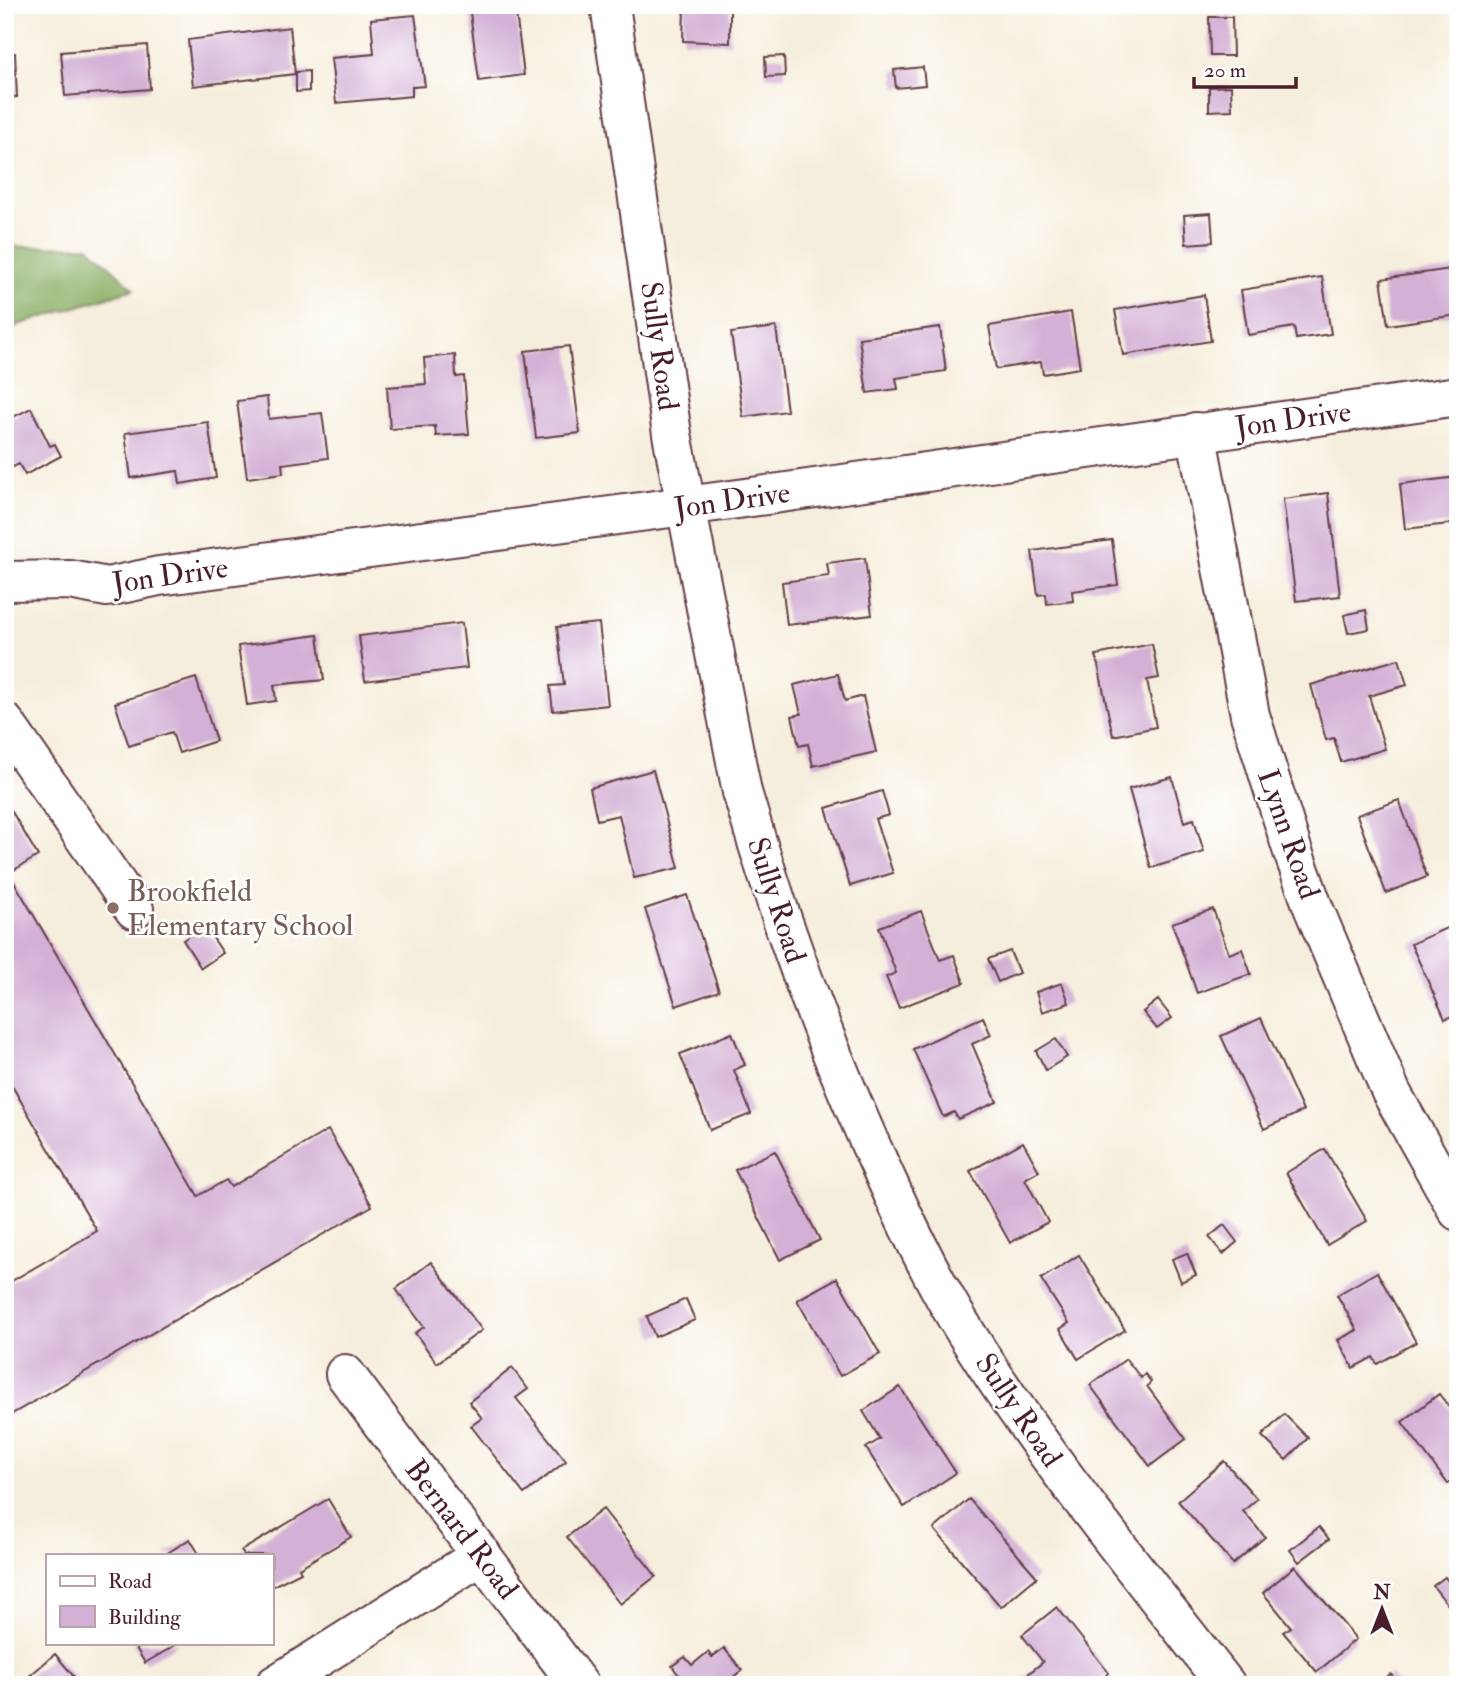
<svg xmlns="http://www.w3.org/2000/svg" width="1463" height="1690" font-family="'IM FELL Double Pica',serif">
<rect width="100%" height="100%" fill="#fff"/>
<filter id="ink" filterUnits="userSpaceOnUse"><feTurbulence type="fractalNoise" baseFrequency=".0143" numOctaves="2"/><feDisplacementMap in="SourceGraphic" scale="14" xChannelSelector="R" yChannelSelector="G"/><feConvolveMatrix kernelMatrix="1 2 1 2 8 2 1 2 1" color-interpolation-filters="sRGB"/></filter>
<filter id="wash" filterUnits="userSpaceOnUse"><feTurbulence type="fractalNoise" baseFrequency=".00686" numOctaves="4" result="noise"/><feDisplacementMap in="SourceGraphic" scale="28" xChannelSelector="R" yChannelSelector="G"/><feGaussianBlur stdDeviation="1.57" result="paint"/><feColorMatrix in="noise" values="0 0 0 0 0 0 0 0 0 0 0 0 0 0 0 0 0 1.4 0 .05"/><feComposite in="paint" operator="in"/></filter>
<g filter="url(#wash)">
<rect width="100%" height="100%" fill="#f6eedc"/>
<polygon fill="#88ad62" stroke="#696646" stroke-width="2" points="88,246 134,289 18,325 5,332 5,247"/>
<g id="blocks">
<g fill="#d3b0d5">
<polygon points="469,5 515,5 524,75 479,81"/>
<polygon points="684,5 730,5 730,43 683,41"/>
<polygon points="415,15 425,86 412,87 412,96 336,103 331,58 374,54 371,19"/>
<polygon points="1209,17 1232,17 1233,56 1210,56"/>
<polygon points="290,27 295,74 193,86 188,40"/>
<polygon points="147,45 150,89 65,96 61,52"/>
<polygon points="15,53 17,97 5,97 5,54"/>
<polygon points="784,56 785,76 766,77 765,57"/>
<polygon points="923,67 925,85 896,88 894,70"/>
<polygon points="309,71 309,91 296,92 296,72"/>
<polygon points="1231,86 1232,110 1209,111 1209,87"/>
<rect x="5" y="146" width="7" height="22"/>
<polygon points="1211,213 1213,242 1186,244 1184,215"/>
<polygon points="1458,268 1458,315 1388,325 1381,279"/>
<polygon points="1322,277 1331,334 1296,339 1294,327 1248,335 1241,290"/>
<polygon points="1204,295 1211,341 1123,355 1115,310"/>
<polygon points="1071,312 1080,368 1043,374 1041,362 996,369 989,326"/>
<polygon points="776,327 787,411 743,417 731,333"/>
<polygon points="940,327 946,371 896,378 898,389 867,393 859,338"/>
<polygon points="569,346 580,433 536,438 525,351"/>
<polygon points="455,355 456,377 464,376 469,434 436,436 435,426 390,429 387,387 426,384 424,358"/>
<polygon points="267,397 269,419 322,413 328,458 282,464 283,473 247,478 237,401"/>
<polygon points="31,408 50,446 55,444 61,456 25,475 19,464 5,471 5,421"/>
<polygon points="208,422 216,478 180,484 178,471 131,478 125,433"/>
<polygon points="1458,477 1458,523 1405,529 1400,484"/>
<polygon points="1328,493 1340,596 1296,601 1283,499"/>
<polygon points="1112,540 1118,585 1072,591 1073,601 1047,604 1046,594 1038,595 1032,551"/>
<polygon points="865,558 872,615 787,625 782,582 829,576 827,563"/>
<polygon points="1366,610 1369,629 1348,633 1344,615"/>
<polygon points="462,623 467,668 365,681 359,636"/>
<polygon points="599,623 608,705 553,711 550,686 564,685 557,627"/>
<polygon points="318,635 324,680 274,685 276,701 247,705 238,646"/>
<polygon points="1152,644 1159,678 1147,680 1156,727 1113,736 1096,655"/>
<polygon points="1399,659 1407,685 1369,696 1385,749 1341,762 1334,738 1326,740 1311,685"/>
<polygon points="838,674 845,701 863,696 876,752 813,766 808,744 799,746 792,716 801,714 794,685"/>
<polygon points="196,678 216,741 179,753 172,732 129,746 115,703"/>
<polygon points="653,770 679,868 634,878 619,815 597,820 590,788"/>
<polygon points="1172,777 1184,822 1194,819 1204,852 1151,868 1129,789"/>
<polygon points="882,791 889,815 875,819 893,873 850,886 826,808"/>
<polygon points="5,800 38,856 9,873 198,1196 226,1180 231,1187 328,1130 372,1206 5,1418 5,1285 97,1231 5,1074"/>
<polygon points="1399,800 1427,877 1386,893 1357,815"/>
<polygon points="687,895 719,991 676,1006 645,909"/>
<polygon points="1213,909 1229,954 1242,949 1251,974 1197,993 1172,923"/>
<polygon points="921,911 940,960 954,955 964,983 899,1008 886,977 896,973 879,927"/>
<polygon points="205,926 223,953 201,968 183,940"/>
<polygon points="1451,926 1458,940 1458,1014 1445,1019 1411,944"/>
<polygon points="1010,951 1019,973 998,982 988,959"/>
<polygon points="1062,983 1069,1003 1042,1012 1036,992"/>
<polygon points="1158,1000 1172,1018 1157,1029 1143,1012"/>
<polygon points="983,1017 991,1035 972,1044 997,1102 958,1119 954,1112 943,1117 913,1049"/>
<polygon points="1261,1018 1303,1111 1264,1129 1221,1036"/>
<polygon points="732,1033 745,1065 734,1070 751,1114 710,1130 680,1054"/>
<polygon points="1056,1039 1067,1057 1046,1070 1036,1051"/>
<polygon points="1023,1142 1039,1171 1025,1179 1048,1222 1010,1243 970,1171"/>
<polygon points="1325,1149 1367,1221 1327,1245 1286,1173"/>
<polygon points="775,1151 820,1240 780,1260 735,1170"/>
<polygon points="1224,1225 1237,1242 1223,1254 1209,1237"/>
<polygon points="1187,1253 1196,1275 1181,1282 1172,1259"/>
<polygon points="1079,1255 1125,1330 1078,1359 1060,1329 1069,1323 1041,1279"/>
<polygon points="431,1262 482,1330 437,1363 415,1333 424,1327 396,1289"/>
<polygon points="1377,1272 1416,1342 1377,1364 1373,1357 1353,1368 1338,1340 1357,1330 1337,1295"/>
<polygon points="837,1278 880,1354 840,1376 797,1300"/>
<polygon points="686,1299 695,1320 655,1337 647,1316"/>
<polygon points="1126,1359 1141,1378 1145,1374 1151,1382 1147,1386 1186,1439 1150,1466 1090,1385"/>
<polygon points="512,1368 528,1389 516,1398 566,1461 524,1494 471,1426 482,1418 469,1402"/>
<polygon points="900,1387 956,1473 904,1507 866,1448 880,1439 863,1411"/>
<polygon points="1439,1394 1458,1419 1458,1477 1448,1484 1402,1422"/>
<polygon points="1284,1414 1308,1438 1286,1460 1262,1436"/>
<polygon points="1224,1461 1257,1499 1243,1511 1265,1537 1233,1564 1178,1501"/>
<polygon points="328,1499 351,1537 299,1568 301,1572 271,1587 271,1555 244,1555 241,1551"/>
<polygon points="969,1499 1037,1577 1001,1607 934,1529"/>
<polygon points="603,1509 656,1576 620,1604 567,1537"/>
<polygon points="1319,1527 1329,1539 1299,1562 1290,1550"/>
<polygon points="190,1539 199,1554 167,1555 166,1554"/>
<polygon points="1295,1566 1356,1639 1317,1672 1283,1632 1291,1627 1263,1593"/>
<polygon points="1445,1577 1455,1591 1458,1589 1458,1614 1456,1615 1433,1586"/>
<polygon points="1057,1607 1109,1673 1094,1685 1029,1685 1023,1678 1043,1662 1022,1635"/>
<polygon points="133,1643 179,1643 145,1663"/>
<polygon points="724,1648 742,1670 731,1679 736,1685 677,1685 673,1680 679,1675 672,1666 685,1657 692,1665 708,1652 712,1657"/>
<polygon points="55,1654 81,1685 19,1685"/>
<polygon points="1391,1674 1398,1685 1376,1685"/>
<polygon points="453,1675 459,1685 440,1685"/>
</g>
</g>
</g>
<g filter="url(#ink)">
<use href="#blocks" fill-opacity="0" stroke="#643e46" stroke-width="2"/>
<g fill="none" stroke-linecap="round" stroke-linejoin="round">
<g stroke="#643e46" stroke-width="42">
<g id="minor">
<path d="M610 5 672 434 742 792C781 926 829 1057 888 1183 908 1227 930 1273 955 1315 1034 1446 1132 1564 1226 1685"/>
<polyline points="1196,432 1250,715 1293,852 1313,907 1391,1092 1458,1211"/>
<polyline points="5,581 70,580 107,587 159,576 738,499 1458,396"/>
<polyline points="5,723 134,909"/>
<polyline points="345,1374 579,1685"/>
<polyline points="275,1685 482,1555"/>
</g>
</g>
<use href="#minor" stroke="#fff" stroke-width="38"/>
</g>
</g>
<circle fill="#8d6e63" stroke="#fff" stroke-width="2.5" cx="113" cy="908" r="7"/>
<g text-anchor="middle" stroke-width="5" stroke-linejoin="round" paint-order="stroke">
<g font-size="30" fill="#4a1f2b" stroke="#fff">
<text transform="translate(660 346) rotate(82)" y="10">Sully Road</text>
<text transform="translate(1293 419) rotate(-8)" y="10">Jon Drive</text>
<text transform="translate(732 500) rotate(-8)" y="10">Jon Drive</text>
<text transform="translate(170 575) rotate(-8)" y="10">Jon Drive</text>
<text transform="translate(1289 834) rotate(71)" y="10">Lynn Road</text>
<text transform="translate(777 900) rotate(72)" y="10">Sully Road</text>
<text transform="translate(1019 1410) rotate(56)" y="10">Sully Road</text>
<text transform="translate(462 1529) rotate(53)" y="10">Bernard Road</text>
</g>
<g font-size="30" fill="#785e54" stroke="#fff" text-anchor="start">
<text x="127" y="901">Brookfield<tspan x="127" dy="34">Elementary School</tspan></text>
</g>
</g>
<rect width="1463" height="1690" fill="none" stroke="#fff" stroke-width="28"/>
<rect x="46" y="1554" width="228" height="91" fill="#ffffff" stroke="#b7a5aa" stroke-width="2"/>
<rect x="60" y="1576" width="35" height="10" fill="#ffffff" stroke="#b7a5aa" stroke-width="2"/>
<text x="108" y="1588" font-size="21" fill="#4a1f2b">Road</text>
<rect x="60" y="1606" width="35" height="21" fill="#d3b0d5" stroke="#b7a5aa" stroke-width="2"/>
<text x="108" y="1624" font-size="21" fill="#4a1f2b">Building</text>
<g transform="translate(1382 1609)" stroke="#ffffff" stroke-width="5" paint-order="stroke">
<path d="M0-5L12 26L0 18L-12 26Z" fill="#4a1f2b"/>
<text y="-10" font-size="19" font-weight="bold" text-anchor="middle" fill="#4a1f2b">N</text>
</g>
<path d="M1194 77v10h102v-10" fill="none" stroke="#4a1f2b" stroke-width="3.5"/>
<text x="1204" y="77" font-size="21" fill="#4a1f2b" stroke="#ffffff" stroke-width="5" paint-order="stroke">20 m</text>
</svg>
